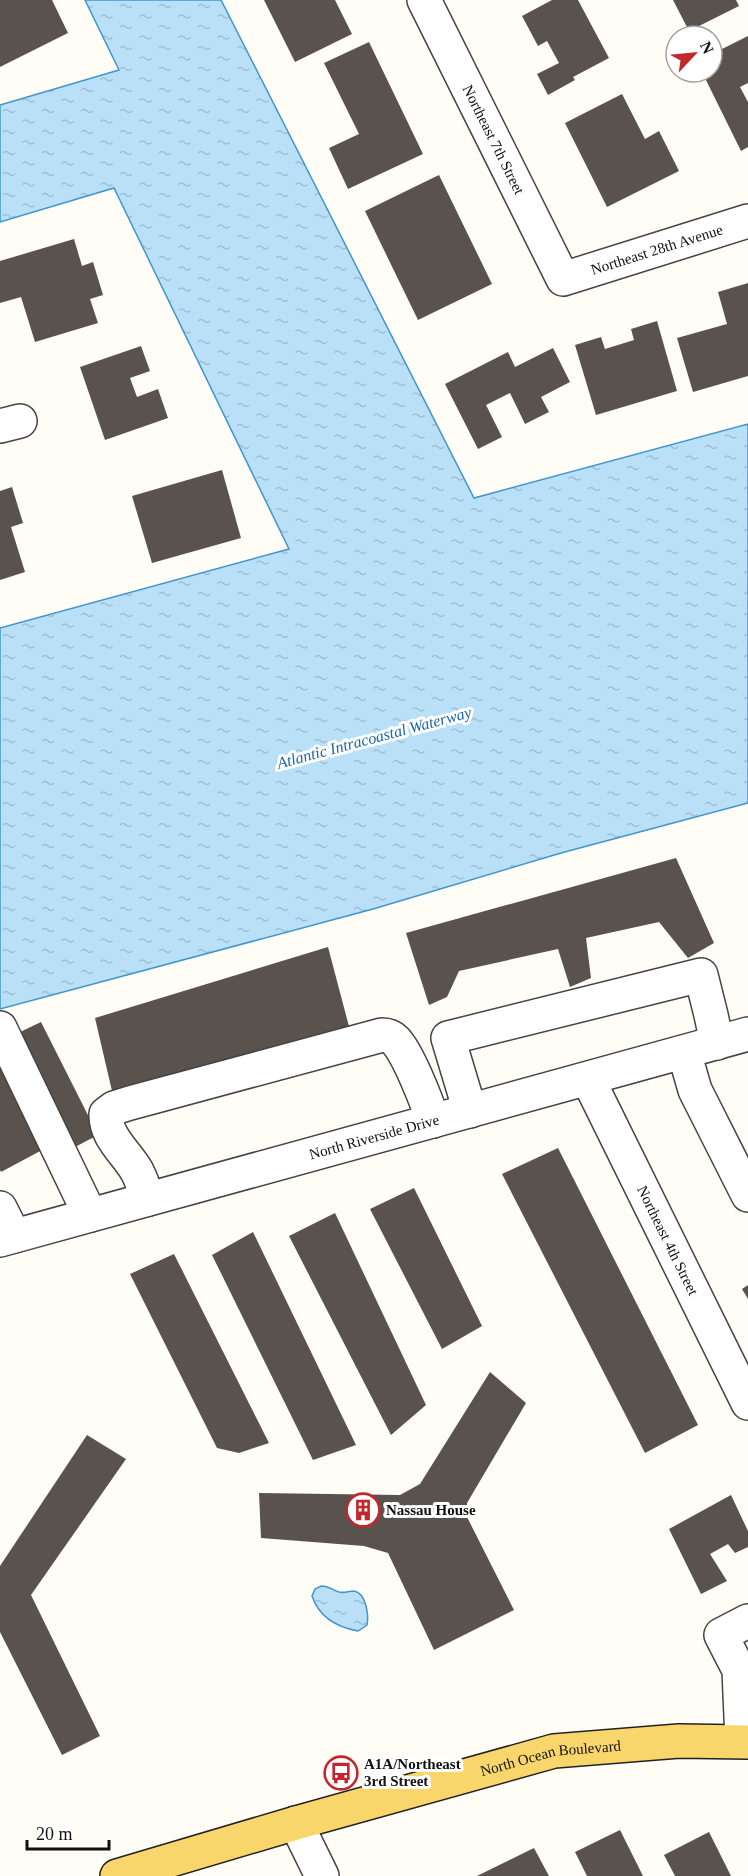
<svg xmlns="http://www.w3.org/2000/svg" width="748" height="1876" font-family="'Times New Roman',serif">
<defs>
<pattern id="water-ripples" width="26" height="14" patternUnits="userSpaceOnUse" patternTransform="scale(1.5)"><rect width="26" height="14" fill="#b9e0f7"/><path d="M2 4q2-2 4 0t4 0M15 11q2-2 4 0t4 0" fill="none" stroke="#9ebfd3"/></pattern>
</defs>
<rect width="100%" height="100%" fill="#fffdf5"/>
<g fill="url(#water-ripples)" stroke="#3f96cf" stroke-width="1.5">
<polygon points="85,0 221,0 474,498 748,424 748,803 561,853 373,909 0,1009 0,628 289,549 114,188 0,222 0,105 119,70"/>
<path d="M321 1586C329 1586 332 1590 339 1592 344 1593 349 1591 354 1591 366 1593 369 1615 367 1625L358 1631C336 1627 319 1617 312 1596L315 1589Z"/>
</g>
<g fill="#5a524d">
<polygon points="0,0 52,0 68,33 0,67"/>
<polygon points="264,0 335,0 352,34 295,62"/>
<polygon points="552,0 578,0 609,58 573,77 575,80 548,95 537,74 559,63 547,41 538,46 522,16"/>
<polygon points="673,0 736,0 739,6 689,31"/>
<polygon points="748,36 748,83 740,87 748,102 748,147 741,151 702,72 712,72 712,54"/>
<polygon points="369,42 423,154 348,189 329,148 359,134 324,63"/>
<polygon points="622,94 645,139 659,131 679,171 607,207 565,123"/>
<polygon points="439,175 492,284 418,320 365,211"/>
<polygon points="74,239 82,266 93,262 103,295 90,299 98,323 35,342 21,297 0,303 0,261"/>
<polygon points="748,283 748,376 693,392 677,338 727,324 718,292"/>
<polygon points="657,321 677,391 596,415 575,345 601,337 605,349 634,340 631,329"/>
<polygon points="141,346 150,371 130,378 137,397 158,389 168,418 105,440 80,367"/>
<polygon points="553,348 570,382 541,397 549,412 525,424 510,393 486,405 502,437 478,449 445,384 508,352 515,367"/>
<polygon points="222,470 241,538 152,563 132,496"/>
<polygon points="12,487 23,523 11,527 25,572 0,580 0,491"/>
<polygon points="676,858 714,943 688,958 659,922 586,938 591,978 570,987 558,949 459,971 447,997 429,1005 406,933"/>
<polygon points="328,947 351,1034 112,1091 95,1018"/>
<polygon points="41,1022 98,1135 75,1147 18,1033"/>
<polygon points="0,1065 44,1149 1,1172 0,1170"/>
<polygon points="558,1148 698,1425 645,1453 502,1174"/>
<polygon points="414,1188 482,1326 442,1349 370,1209"/>
<polygon points="335,1213 426,1405 391,1435 289,1236"/>
<polygon points="253,1232 356,1445 313,1460 212,1255"/>
<polygon points="174,1254 269,1443 239,1453 217,1448 130,1274"/>
<polygon points="748,1285 748,1299 742,1289"/>
<polygon points="490,1372 526,1403 467,1503 467,1517 514,1610 434,1650 388,1553 364,1546 261,1538 259,1493 400,1495 420,1484"/>
<polygon points="87,1435 126,1459 31,1595 100,1736 62,1755 0,1632 0,1566"/>
<polygon points="731,1495 748,1531 748,1547 735,1553 728,1544 710,1554 727,1581 701,1594 669,1529"/>
<polygon points="620,1830 643,1876 587,1876 575,1852"/>
<polygon points="709,1832 731,1876 675,1876 664,1855"/>
<polygon points="534,1848 549,1876 477,1876"/>
</g>
<g fill="none" stroke-linecap="round" stroke-linejoin="round">
<g stroke="#444" stroke-width="36">
<g id="minor">
<path id="s1" d="M424 0 563 279 748 221"/>
<polyline points="0,426 20,421"/>
<polyline points="0,1028 90,1215"/>
<polyline points="684,1052 695,1090 748,1195"/>
<path id="s2" d="M588 1079 748 1403"/>
<polyline points="470,1111 448,1038 701,975 711,1015 717,1043"/>
<path d="M148 1199C144 1189 141 1177 135 1168 124 1151 105 1135 106 1114L114 1108 130 1103 382 1035C387 1035 391 1036 395 1040 408 1053 427 1102 433 1121"/>
<polyline points="0,1208 14,1236"/>
<path id="s3" d="M0 1240 748 1034"/>
<polyline points="742,1741 739,1670 721,1635 748,1621"/>
<polyline points="296,1823 322,1876"/>
</g>
</g>
<g stroke="#222" stroke-width="36">
<g id="major">
<path id="s4" d="M117 1876 296 1823 554 1751 679 1741 748 1742"/>
</g>
</g>
<use href="#minor" stroke="#fff" stroke-width="33"/>
<use href="#major" stroke="#f9d66b" stroke-width="33"/>
</g>
<defs>
<g id="building-ring" transform="scale(1.725)"><circle r="9.5" fill="#fff" stroke="#c4262e" stroke-width="1.5"/><path d="M-4-6H4V6H1V3H-1V6H-4ZM-2.5-4.3h1.7v1.8h-1.7ZM.8-4.3h1.7v1.8H.8ZM-2.5-1h1.7V.8h-1.7ZM.8-1h1.7V.8H.8Z" fill="#c4262e"/></g>
<g id="bus-ring" transform="scale(1.725)"><circle r="9.5" fill="#fff" stroke="#c4262e" stroke-width="1.5"/><path d="M-5-6H5V4H4V6H2V4H-2V6H-4V4H-5ZM-3.5-4V0h7V-4ZM-3.5 1.2v1.5H-2V1.2ZM2 1.2v1.5H3.5V1.2Z" fill="#c4262e"/></g>
</defs>
<g fill-rule="evenodd">
<use href="#building-ring" x="363" y="1510"/>
<use href="#bus-ring" x="341" y="1773"/>
</g>
<g text-anchor="middle" stroke-width="6" stroke-linejoin="round" paint-order="stroke">
<g font-size="15" fill="#111" stroke="#fff">
<text dy="5" stroke="none"><textPath href="#s1" startOffset="156">Northeast 7th Street</textPath></text>
<text dy="5" stroke="none"><textPath href="#s1" startOffset="410">Northeast 28th Avenue</textPath></text>
<text dy="5" stroke="none"><textPath href="#s3" startOffset="388">North Riverside Drive</textPath></text>
<text dy="5" stroke="none"><textPath href="#s2" startOffset="180">Northeast 4th Street</textPath></text>
<text dy="5" stroke="none"><textPath href="#s4" startOffset="450">North Ocean Boulevard</textPath></text>
</g>
<g font-size="15" font-weight="bold" fill="#111" stroke="#fff" text-anchor="start">
<text x="386" y="1515">Nassau House</text>
<text x="364" y="1769">A1A/Northeast<tspan x="364" dy="17">3rd Street</tspan></text>
</g>
<g font-size="16" font-style="italic" fill="#1768a6" stroke="#fff">
<text transform="translate(374 737) rotate(-15)" y="6">Atlantic Intracoastal Waterway</text>
</g>
</g>
<g transform="translate(694 54) rotate(64)"><circle r="28" fill="#ffffff" stroke="#a0a0a0" stroke-width="1.5"/>
<path d="M0-4.5L10 22L0 15L-10 22Z" fill="#c4262e"/>
<text y="-9" font-size="16" font-weight="bold" text-anchor="middle" fill="#111111">N</text>
</g>
<path d="M27 1840v9h82v-9" fill="none" stroke="#111111" stroke-width="3"/>
<text x="36" y="1840" font-size="18" fill="#111111" stroke="#ffffff" stroke-width="4.5" paint-order="stroke">20 m</text>
</svg>
